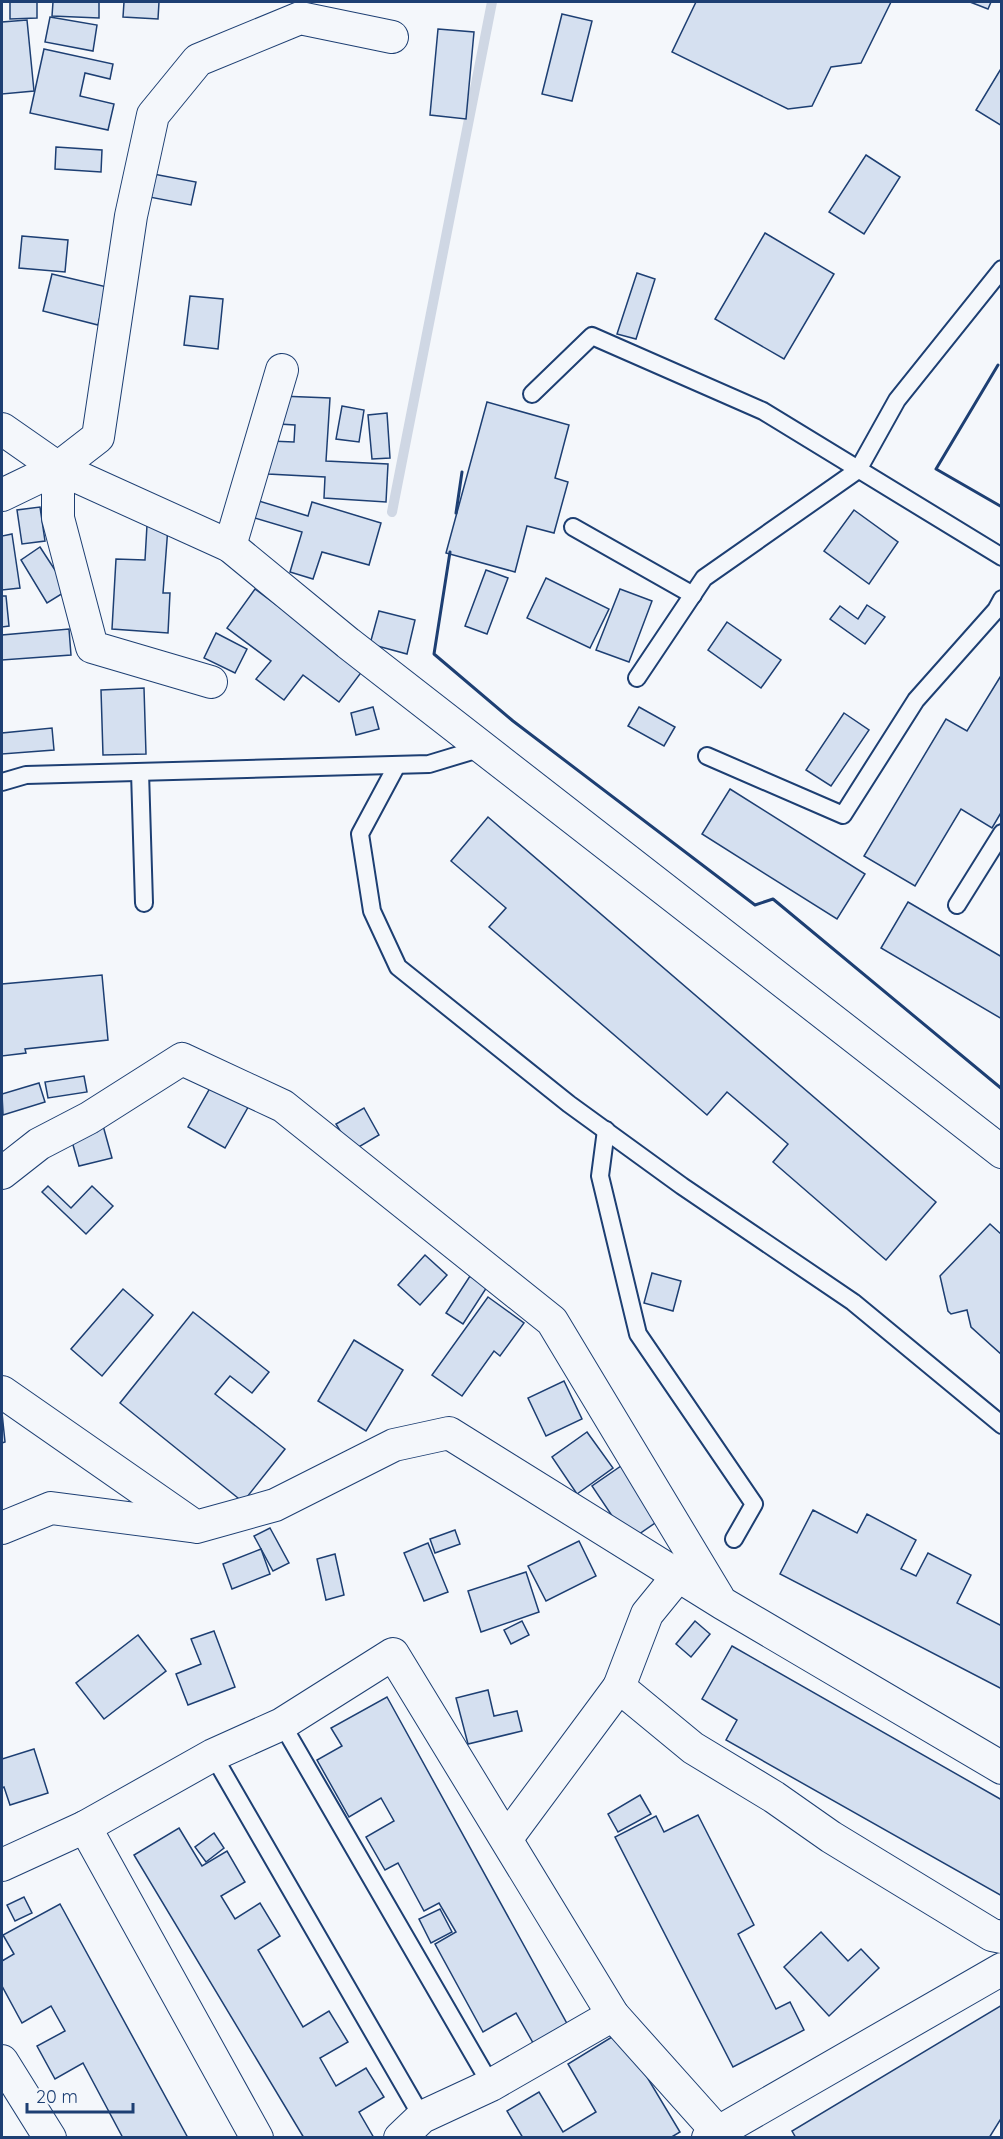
<svg xmlns="http://www.w3.org/2000/svg" width="1003" height="2139" font-family="Quicksand,sans-serif">
<rect width="100%" height="100%" fill="#f4f7fb"/>
<g fill="none" stroke-linecap="round" stroke-linejoin="round">
<polyline stroke="#cfd7e4" stroke-width="10" points="392,512 492,2"/>
</g>
<g fill="#d5e0f0" stroke="#1d3f73" stroke-width="1.5">
<polygon points="10,2 37,2 37,18 10,19"/>
<polygon points="53,2 99,2 99,18 52,16"/>
<polygon points="124,2 159,2 158,19 123,17"/>
<polygon points="696,2 891,2 861,63 831,67 812,106 788,109 672,52"/>
<polygon points="970,2 991,2 988,9"/>
<polygon points="562,14 592,21 572,101 542,94"/>
<polygon points="50,17 97,25 93,51 45,42"/>
<polygon points="27,20 34,91 2,94 2,22"/>
<polygon points="438,29 474,32 466,119 430,115"/>
<polygon points="44,49 113,64 110,79 85,73 80,96 114,104 108,130 30,113"/>
<polygon points="1002,67 1002,126 976,110"/>
<polygon points="56,147 102,150 101,172 55,169"/>
<polygon points="866,155 900,177 864,234 829,212"/>
<polygon points="148,173 196,182 191,205 144,196"/>
<polygon points="765,233 834,274 784,359 715,319"/>
<polygon points="22,236 68,240 65,272 19,268"/>
<polygon points="637,273 655,279 636,339 617,334"/>
<polygon points="52,274 107,287 98,325 43,311"/>
<polygon points="190,296 223,299 218,349 184,345"/>
<polygon points="280,396 330,398 326,461 388,464 386,502 324,498 325,477 268,474 270,441 294,442 295,425 279,424"/>
<polygon points="487,402 569,425 555,478 568,482 554,533 527,526 515,572 446,553"/>
<polygon points="342,406 364,410 359,442 336,439"/>
<polygon points="387,413 390,458 372,459 368,415"/>
<polygon points="246,497 308,516 312,502 381,523 369,565 322,552 313,579 290,572 302,532 241,514"/>
<polygon points="40,507 45,541 22,544 17,510"/>
<polygon points="854,510 898,542 869,584 824,551"/>
<polygon points="147,525 168,527 163,593 170,593 168,633 112,629 116,559 145,560"/>
<polygon points="12,534 20,588 2,590 2,536"/>
<polygon points="40,547 68,590 47,603 21,560"/>
<polygon points="486,570 508,578 487,634 465,626"/>
<polygon points="546,578 609,609 590,648 527,618"/>
<polygon points="255,589 363,670 339,702 303,675 284,700 256,679 271,661 227,628"/>
<polygon points="620,589 652,601 629,662 596,650"/>
<polygon points="2,596 6,596 9,626 2,627"/>
<polygon points="867,605 885,617 865,644 830,619 840,606 858,619"/>
<polygon points="379,611 415,620 407,654 370,644"/>
<polygon points="727,622 781,660 761,688 708,650"/>
<polygon points="69,629 71,655 2,660 2,635"/>
<polygon points="216,633 247,649 235,673 204,658"/>
<polygon points="1002,674 1002,811 992,828 961,809 915,886 864,856 946,719 967,731"/>
<polygon points="144,688 146,754 103,755 101,690"/>
<polygon points="373,707 379,729 356,735 351,713"/>
<polygon points="639,707 675,727 664,746 628,726"/>
<polygon points="844,713 869,730 831,786 806,770"/>
<polygon points="52,728 54,750 2,754 2,733"/>
<polygon points="730,789 865,874 837,919 702,834"/>
<polygon points="488,817 936,1202 886,1260 773,1162 788,1144 727,1092 707,1115 489,927 506,908 451,861"/>
<polygon points="908,902 1002,957 1002,1019 881,948"/>
<polygon points="102,975 108,1040 25,1049 26,1053 2,1056 2,984"/>
<polygon points="84,1076 87,1092 48,1098 45,1082"/>
<polygon points="214,1081 251,1102 225,1148 188,1127"/>
<polygon points="39,1083 45,1102 3,1115 2,1094"/>
<polygon points="364,1108 379,1135 352,1151 336,1124"/>
<polygon points="102,1122 112,1158 79,1166 69,1131"/>
<polygon points="48,1186 71,1208 92,1186 113,1206 86,1234 42,1192"/>
<polygon points="990,1224 1002,1235 1002,1355 971,1327 967,1310 951,1314 948,1311 940,1276"/>
<polygon points="425,1255 447,1275 420,1305 398,1285"/>
<polygon points="652,1273 681,1281 673,1311 644,1303"/>
<polygon points="470,1276 487,1287 463,1324 446,1313"/>
<polygon points="123,1289 153,1315 102,1376 71,1349"/>
<polygon points="488,1297 524,1323 500,1356 494,1351 462,1396 432,1375"/>
<polygon points="193,1312 269,1372 252,1393 230,1376 215,1394 285,1449 243,1502 120,1403"/>
<polygon points="354,1340 403,1370 366,1431 318,1401"/>
<polygon points="564,1381 582,1419 546,1436 528,1398"/>
<polygon points="2,1413 5,1442 2,1443"/>
<polygon points="587,1432 613,1468 577,1494 552,1457"/>
<polygon points="621,1466 658,1521 629,1541 592,1486"/>
<polygon points="813,1510 857,1533 867,1514 916,1540 901,1569 916,1576 928,1553 971,1575 957,1603 1002,1626 1002,1689 780,1574"/>
<polygon points="270,1528 289,1563 273,1571 254,1536"/>
<polygon points="455,1530 460,1544 435,1553 430,1539"/>
<polygon points="579,1541 596,1576 546,1601 528,1566"/>
<polygon points="428,1543 448,1592 424,1601 404,1553"/>
<polygon points="261,1549 270,1574 232,1589 223,1564"/>
<polygon points="335,1554 344,1595 326,1600 317,1559"/>
<polygon points="526,1572 539,1612 481,1632 468,1591"/>
<polygon points="522,1621 529,1635 511,1644 504,1630"/>
<polygon points="695,1621 710,1634 691,1657 676,1644"/>
<polygon points="214,1631 235,1687 188,1705 176,1674 201,1664 191,1639"/>
<polygon points="138,1635 166,1671 104,1719 76,1683"/>
<polygon points="732,1646 1002,1800 1002,1896 726,1740 737,1720 702,1699"/>
<polygon points="488,1690 494,1716 517,1711 522,1731 468,1744 456,1698"/>
<polygon points="387,1697 570,2029 536,2048 516,2013 483,2032 435,1944 456,1932 439,1903 424,1911 398,1863 385,1870 366,1837 394,1821 381,1798 349,1817 317,1760 342,1746 331,1728"/>
<polygon points="34,1749 48,1793 10,1805 4,1787 2,1788 2,1759"/>
<polygon points="640,1795 651,1814 618,1832 608,1814"/>
<polygon points="698,1815 754,1925 738,1934 776,2009 790,2002 804,2030 733,2067 615,1837 656,1816 664,1832"/>
<polygon points="179,1828 202,1866 227,1851 245,1882 221,1896 235,1919 260,1903 280,1936 258,1950 303,2027 329,2011 348,2042 320,2058 336,2086 366,2068 384,2097 359,2112 374,2138 304,2138 134,1855"/>
<polygon points="214,1833 224,1848 206,1862 195,1847"/>
<polygon points="24,1897 32,1913 15,1921 7,1905"/>
<polygon points="60,1904 188,2138 123,2138 83,2063 55,2079 37,2046 65,2031 51,2006 22,2023 2,1986 2,1961 14,1954 3,1935"/>
<polygon points="440,1909 452,1932 431,1943 419,1919"/>
<polygon points="821,1932 848,1961 861,1949 879,1968 829,2016 784,1967"/>
<polygon points="1002,2005 1002,2117 989,2138 796,2138 792,2131"/>
<polygon points="620,2032 680,2132 670,2138 523,2138 507,2111 539,2092 563,2132 596,2112 568,2064"/>
</g>
<g fill="none" stroke-linecap="round" stroke-linejoin="round">
<g stroke="#1d3f73" stroke-width="20">
<g id="lane">
<polyline points="532,394 592,336 763,411 1002,557"/>
<polyline points="573,527 693,595"/>
<polyline points="637,678 704,578 858,470 897,400 1002,269"/>
<polyline points="707,756 843,815 916,700 996,610 1002,599"/>
<polyline points="397,765 360,834 372,911 398,967 569,1104 682,1186 853,1302 1002,1425"/>
<polyline points="140,772 144,903"/>
<polyline points="2,782 26,775 429,764 482,748"/>
<polyline points="957,905 1002,833"/>
<polyline points="606,1130 600,1176 638,1334 754,1504 734,1539"/>
<polyline points="282,1724 491,2085"/>
<polyline points="213,1755 422,2117"/>
</g>
</g>
<g stroke="#1d3f73" stroke-width="34">
<g id="street">
<polyline points="2,429 58,468 230,546 348,643 1002,1152"/>
<polyline points="2,495 58,468"/>
<polyline points="230,546 282,370"/>
<polyline points="211,682 92,647 58,518 58,468 98,437 131,216 153,115 198,60 300,18 392,37"/>
<polyline points="2,1173 39,1144 89,1118 182,1059 283,1106 552,1321 718,1597"/>
<polyline points="2,1392 196,1527 275,1505 394,1445 449,1433 722,1603 1002,1768"/>
<polyline points="2,1528 51,1508 190,1526"/>
<polyline points="678,1576 647,1614 619,1687 693,1748 774,1797 831,1837 992,1935 1002,1937"/>
<polyline points="85,1827 257,2138"/>
<polyline points="507,1838 619,1687"/>
<polyline points="2,1865 85,1827 213,1755 282,1724 393,1654 613,2015 723,2138"/>
<polyline points="2,2061 50,2138"/>
<polyline points="400,2138 422,2117 491,2085 613,2015"/>
<polyline points="708,2138 1002,1969"/>
</g>
</g>
<use href="#lane" stroke="#f4f7fb" stroke-width="16"/>
<use href="#street" stroke="#f4f7fb" stroke-width="32"/>
<g stroke="#1d3f73" stroke-width="3">
<polyline points="998,365 936,469 1002,507"/>
<polyline points="456,513 462,472"/>
<polyline points="450,552 434,654 513,721 755,905 773,899 1002,1089"/>
</g>
</g>
<rect width="1003" height="2139" fill="none" stroke="#1d3f73" stroke-width="6"/>
<path d="M27 2103v9h106v-9" fill="none" stroke="#1d3f73" stroke-width="3"/>
<text x="36" y="2103" font-size="18" fill="#1d3f73" stroke="#f4f7fb" stroke-width="4.5" paint-order="stroke">20 m</text>
</svg>
